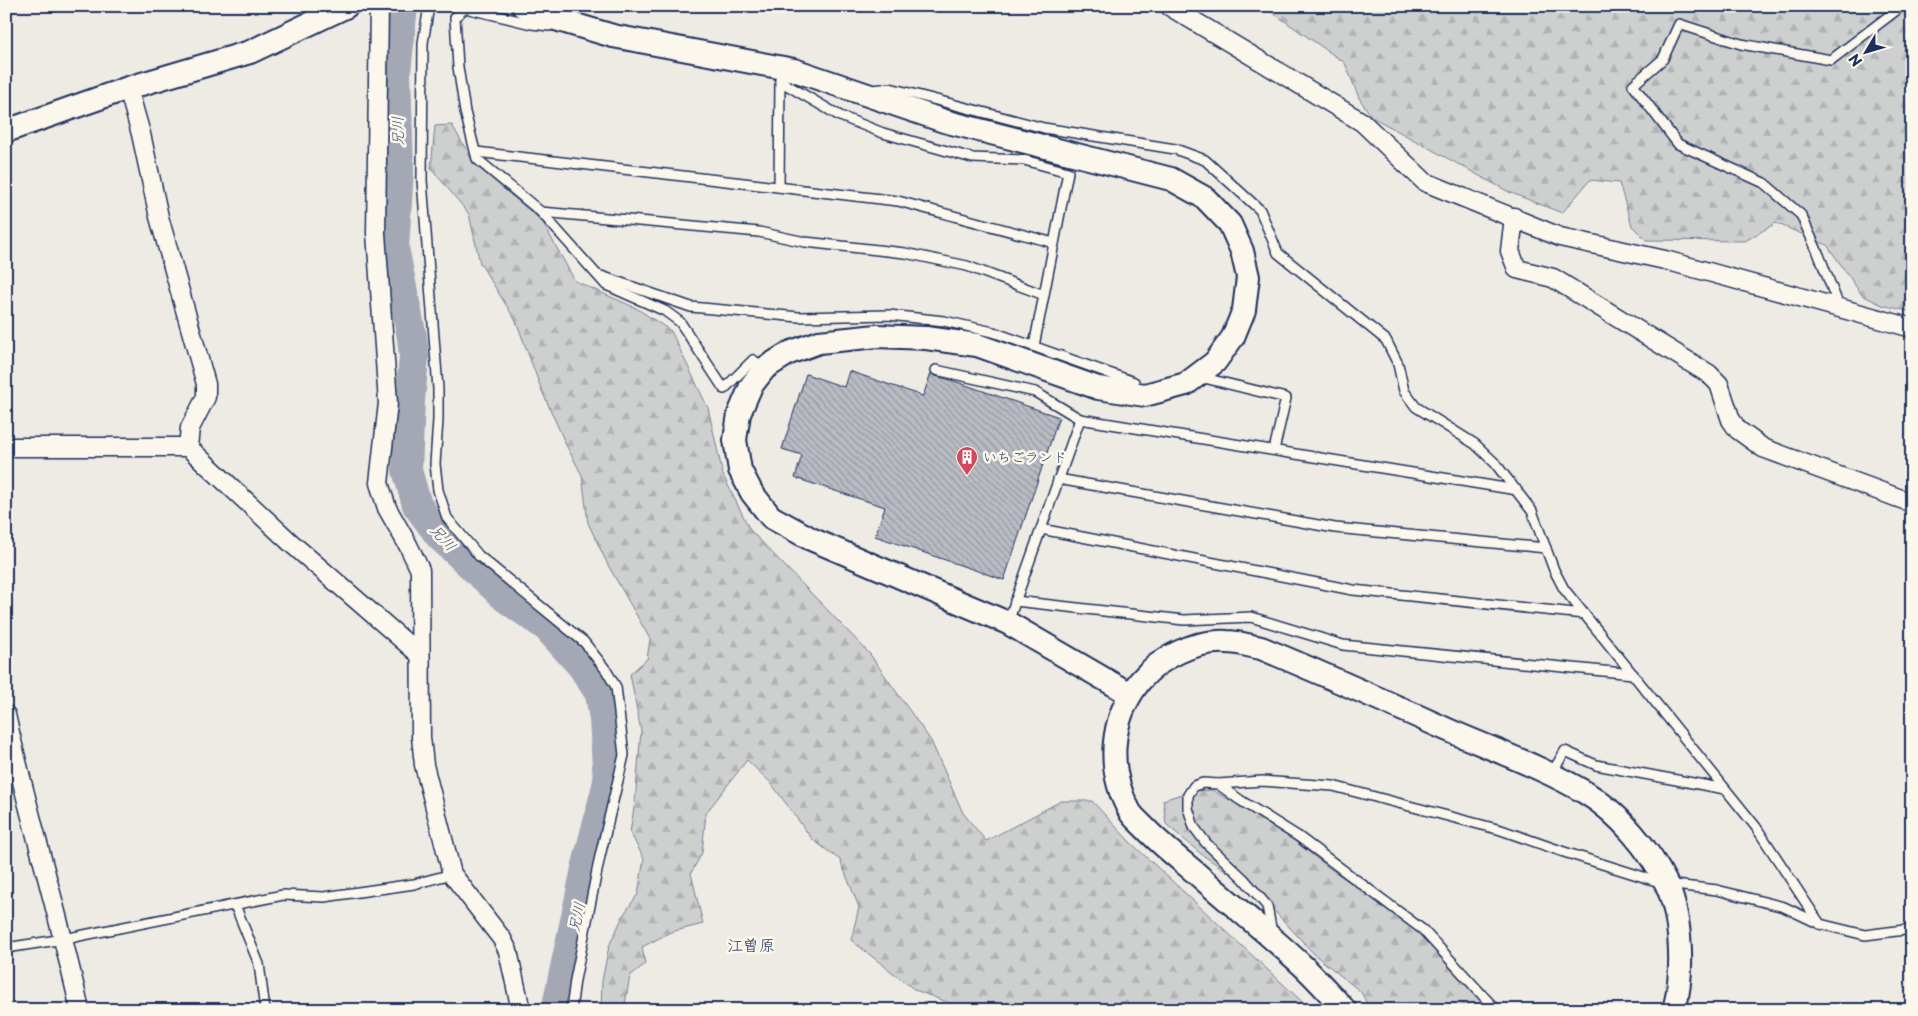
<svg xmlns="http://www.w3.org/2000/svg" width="1918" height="1016" font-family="'Playpen Sans','Klee One',sans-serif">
<defs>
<pattern id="forest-firs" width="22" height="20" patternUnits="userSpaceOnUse" patternTransform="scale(1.25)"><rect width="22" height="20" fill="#cecfcf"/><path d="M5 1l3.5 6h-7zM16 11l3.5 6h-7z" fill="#b0b2b4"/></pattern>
<pattern id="building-back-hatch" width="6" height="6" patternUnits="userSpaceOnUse" patternTransform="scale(1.25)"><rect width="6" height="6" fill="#b9bcc3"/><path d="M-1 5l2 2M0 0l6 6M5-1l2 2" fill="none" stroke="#9699a2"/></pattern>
</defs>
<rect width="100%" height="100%" fill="#eeebe4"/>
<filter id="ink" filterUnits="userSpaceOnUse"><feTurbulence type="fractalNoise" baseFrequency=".02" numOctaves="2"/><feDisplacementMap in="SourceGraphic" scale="10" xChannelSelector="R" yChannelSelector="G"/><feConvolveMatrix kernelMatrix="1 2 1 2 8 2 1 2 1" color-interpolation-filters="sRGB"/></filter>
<g filter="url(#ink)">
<g fill="url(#forest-firs)" stroke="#747f96">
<polygon points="1263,6 1912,6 1912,312 1882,305 1862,295 1827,245 1776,223 1745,241 1646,240 1632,226 1619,183 1590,180 1562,213 1509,192 1372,117 1359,98 1345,63"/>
<polygon points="452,125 475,165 542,221 575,281 636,308 671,331 708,408 723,475 750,530 869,653 931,741 963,813 986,841 1061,801 1092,801 1130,842 1311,1010 1134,1010 1127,1001 1093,1010 969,1010 962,1008 915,990 851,940 859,907 840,860 812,839 771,783 747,760 706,813 702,853 691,873 703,924 671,932 642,947 645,964 630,976 624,1010 601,1010 602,981 609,946 624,914 638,894 644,859 630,832 635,802 641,731 630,674 647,659 650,639 608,565 588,523 582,475 567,447 542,391 516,321 480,263 469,214 431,168 435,126"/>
<polygon points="1212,790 1275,826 1332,870 1397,913 1421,934 1493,1010 1370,1010 1361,992 1315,955 1256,891 1201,854 1166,824 1163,800 1191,791"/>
</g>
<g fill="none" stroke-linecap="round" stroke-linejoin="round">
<polyline stroke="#a3a8b4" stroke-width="30" points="403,6 396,72 399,170 394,248 412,337 414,357 410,401 407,470 417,505 440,536 506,598 547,627 582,666 600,694 604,719 608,782 586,869 556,1010"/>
</g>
<polygon fill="url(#building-back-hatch)" stroke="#1b2f5e" points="849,371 923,396 931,373 935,376 951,380 1059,417 1004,580 875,536 885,507 795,478 802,455 782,449 806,374 844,387"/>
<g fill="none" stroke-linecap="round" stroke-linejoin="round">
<g stroke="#1b2f5e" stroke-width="12">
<g id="service">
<polyline points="429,6 423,43 422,180 438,389 438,420 435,464 438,490 447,518 479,556 584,642 606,670 616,687 624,755 600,856 575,980 571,1010"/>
<polyline points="549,26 532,24 465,8 455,17 458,67 465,112 477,159 541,212 606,285 665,311 680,322 724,389 753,360 765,368"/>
<polyline points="781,69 780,81 840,116 883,133 972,158 1024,160 1068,172 1034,346"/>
<polyline points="873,90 890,88 1044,128 1175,149 1205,160 1260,210 1278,253 1386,340 1398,364 1404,391 1416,407 1475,444 1495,463 1532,511 1554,570 1564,589 1756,827 1820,924"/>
<polyline points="476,152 898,201 1054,243"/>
<polyline points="779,187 780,81"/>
<polyline points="541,212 759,232 805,242 905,253 967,266 1044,295"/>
<polyline points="598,275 691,307 799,317 889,315 944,321 993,332 1134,382 1134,390"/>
<polyline points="1840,309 1819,255 1801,215 1764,183 1678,144 1633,85 1663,59 1679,24 1741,44 1831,60 1902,6"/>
<polyline points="936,370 1035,392 1080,419 1517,490"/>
<polyline points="1200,377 1286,398 1274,450"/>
<polyline points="1058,479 1335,528 1546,548"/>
<polyline points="1041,529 1353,590 1584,614"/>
<polyline points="1015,601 1184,620 1251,617 1343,645 1633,674"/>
<polyline points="1008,622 1080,419"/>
<polyline points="1552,773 1565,751 1596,765 1725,789"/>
<polyline points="1218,784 1240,800 1299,837 1423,930 1496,1010"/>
<polyline points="235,905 259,964 265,1010"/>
<polyline points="1272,933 1267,906 1244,879 1206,843 1194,827 1188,808 1188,795 1194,786 1203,783 1218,784 1262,781 1333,786 1501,830 1564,852 1666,884 1717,890 1784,907 1820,924 1865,935 1912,929"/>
<polyline points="6,948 64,939 283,895 324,897 414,884 452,874"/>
</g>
</g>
<g stroke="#1b2f5e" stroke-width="21">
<g id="minor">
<polyline points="379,6 376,233 388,403 379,483 387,508 408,545 420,570 421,737 424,765 452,874 502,939 508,951 521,1010"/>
<polyline points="1169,6 1362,122 1425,182 1560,237 1665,260 1912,328"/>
<polyline points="128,88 141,134 159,217 206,384 206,397 190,428 188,447"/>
<polyline points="1514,217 1510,251 1517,269 1553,278 1709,374 1719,384 1731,420 1738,430 1763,448 1912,503"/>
<polyline points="6,447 188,447 291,543 420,655"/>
<path d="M6 715C28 814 58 911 80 1010"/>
</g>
</g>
<g stroke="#1b2f5e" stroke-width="26">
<g id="tertiary">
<polyline points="523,6 552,18 613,36 794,70 944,121 1171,179 1205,198 1230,224 1242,251 1248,277 1244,310 1233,337 1215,362 1186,384 1145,395 1098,388 977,345 926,338 877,336 819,342 789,353 765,368 751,386 739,414 735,440 740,470 752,493 771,517 811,539 1008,623 1130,694"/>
<polyline points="6,131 128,88 250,52 347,6"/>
<path d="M1345 1010C1331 995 1318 980 1303 966 1269 934 1232 905 1197 874 1178 858 1160 844 1143 826 1139 822 1133 817 1130 812 1106 769 1110 719 1140 681 1160 657 1196 640 1227 642 1238 642 1250 646 1261 648 1324 674 1386 702 1448 730 1494 750 1544 768 1586 793 1619 813 1649 849 1666 883 1682 917 1684 974 1674 1010"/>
</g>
</g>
<use href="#service" stroke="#fbf7ec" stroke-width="9"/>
<use href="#minor" stroke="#fbf7ec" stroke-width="18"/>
<use href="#tertiary" stroke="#fbf7ec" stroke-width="22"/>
</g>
</g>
<defs>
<g id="building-pin" transform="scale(1.125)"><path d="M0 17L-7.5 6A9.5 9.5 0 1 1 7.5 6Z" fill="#d1495b" stroke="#fbf7ec"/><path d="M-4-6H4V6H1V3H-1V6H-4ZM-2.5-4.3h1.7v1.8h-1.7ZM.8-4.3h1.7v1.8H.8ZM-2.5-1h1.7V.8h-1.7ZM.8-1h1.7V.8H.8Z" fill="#fff"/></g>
</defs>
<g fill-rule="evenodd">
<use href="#building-pin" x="967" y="457"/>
</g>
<g text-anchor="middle" stroke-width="5" stroke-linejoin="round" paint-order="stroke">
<g font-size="14" fill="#1b2f5e" stroke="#fbf7ec" text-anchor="start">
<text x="983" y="462">いちごランド</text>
</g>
<g font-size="15" font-style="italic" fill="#445378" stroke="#fbf7ec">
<text transform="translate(398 131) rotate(-91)" y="5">兄川</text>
<text transform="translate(443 538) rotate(48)" y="5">兄川</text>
<text transform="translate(577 917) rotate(-77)" y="5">兄川</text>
</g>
<g font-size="16" fill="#1b2f5e" stroke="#fbf7ec">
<text x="751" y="951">江曽原</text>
</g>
</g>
<rect width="1918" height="1016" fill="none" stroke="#fbf7ec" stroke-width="25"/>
<rect x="12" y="12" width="1893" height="991" fill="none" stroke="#1b2f5e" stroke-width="2" filter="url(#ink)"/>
<g transform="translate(1866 52) rotate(232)" stroke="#fbf7ec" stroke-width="4" paint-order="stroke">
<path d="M0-4L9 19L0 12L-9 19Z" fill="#1b2f5e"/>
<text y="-8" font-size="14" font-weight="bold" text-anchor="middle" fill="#1b2f5e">N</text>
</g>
</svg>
